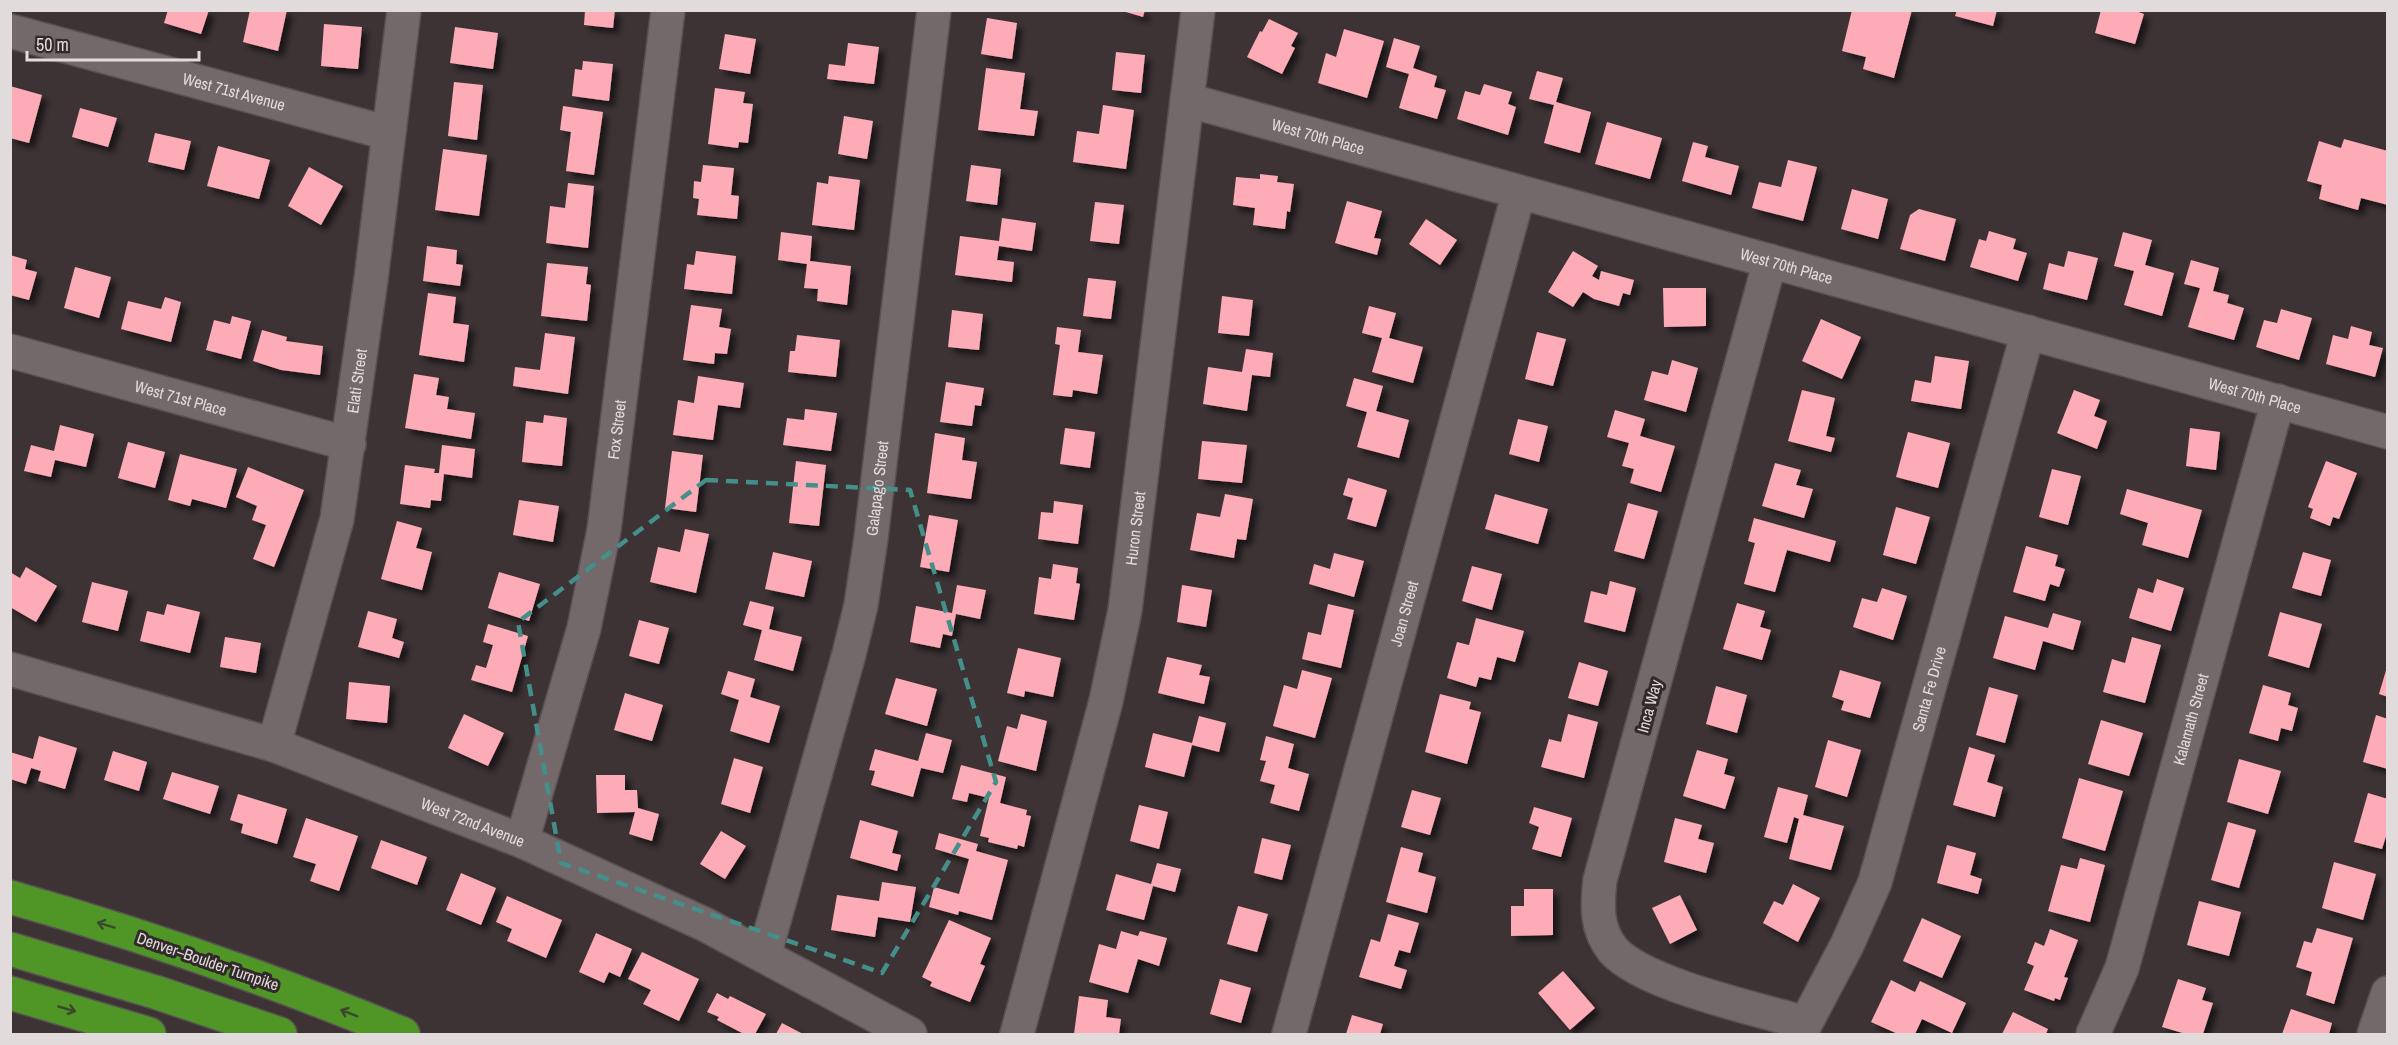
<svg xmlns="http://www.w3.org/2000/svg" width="2398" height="1045" font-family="'Archivo Narrow',sans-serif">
<defs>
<filter id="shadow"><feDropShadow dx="5.5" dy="5.5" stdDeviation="3" flood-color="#0009"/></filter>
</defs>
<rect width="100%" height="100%" fill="#3d3335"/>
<g fill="#fdabb7" filter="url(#shadow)">
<polygon points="168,10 209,10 201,34 164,23"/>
<polygon points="250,10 287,10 278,51 243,42"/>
<polygon points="585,10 615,10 613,28 584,25"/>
<polygon points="1119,10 1145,10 1143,17"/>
<polygon points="1852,10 1912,10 1894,78 1863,69 1866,57 1842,51"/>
<polygon points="1957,10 1997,10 1993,26 1955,16"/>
<polygon points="2101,10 2133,10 2144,14 2135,44 2095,33"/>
<polygon points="987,18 1017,23 1012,59 981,54"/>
<polygon points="1269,19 1298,33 1291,46 1295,48 1282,74 1247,57 1260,31 1262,32"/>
<polygon points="324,24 362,27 358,69 321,66"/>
<polygon points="455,27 498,33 493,69 450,63"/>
<polygon points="1344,29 1384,41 1367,98 1318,83 1326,53 1336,57"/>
<polygon points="725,34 756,39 750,74 719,69"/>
<polygon points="1394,38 1420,46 1413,68 1437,76 1434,87 1446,90 1437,119 1399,108 1409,74 1386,67"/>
<polygon points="848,43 879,47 874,84 827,79 829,64 845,66"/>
<polygon points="1116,52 1145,55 1141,93 1112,90"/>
<polygon points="583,61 613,64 609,101 572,96 575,69 582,70"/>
<polygon points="986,68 1025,73 1020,109 1038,111 1034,136 978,130"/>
<polygon points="1537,71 1563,78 1556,102 1591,112 1580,153 1544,143 1554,105 1529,99"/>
<polygon points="454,82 483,85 477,140 448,136"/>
<polygon points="1484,84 1512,92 1508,104 1516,107 1508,135 1457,119 1465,91 1480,95"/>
<polygon points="10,86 42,95 29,143 10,138"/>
<polygon points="715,88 745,92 743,103 753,104 748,143 739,142 738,148 708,144"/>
<polygon points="1103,105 1134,110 1126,169 1073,162 1077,131 1099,134"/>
<polygon points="563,106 603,112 594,175 566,171 571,132 560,130"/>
<polygon points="80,108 117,118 108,147 72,137"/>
<polygon points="844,116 873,121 867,159 838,154"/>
<polygon points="1607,122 1662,138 1650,179 1595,164"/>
<polygon points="155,133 191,141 184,170 148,162"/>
<polygon points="2344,139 2388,151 2388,205 2361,198 2358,210 2319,199 2322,185 2307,181 2319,141 2341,148"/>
<polygon points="1693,142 1708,146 1705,157 1739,166 1731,195 1682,181"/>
<polygon points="218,146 270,160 259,199 207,186"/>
<polygon points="443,149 487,155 479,216 435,210"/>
<polygon points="1788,160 1817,167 1803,221 1752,208 1759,182 1781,187"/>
<polygon points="703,165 734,168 731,195 739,196 737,219 697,215 699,199 693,198 694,181 701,182"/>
<polygon points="971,165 1001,169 997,205 966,201"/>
<polygon points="309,167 343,186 321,225 288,206"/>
<polygon points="1260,174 1278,176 1277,182 1294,184 1290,212 1287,211 1285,229 1253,225 1255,208 1233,205 1236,177 1260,179"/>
<polygon points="829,176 860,180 854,230 812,225 817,182 828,184"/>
<polygon points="568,183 594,186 588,248 546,243 550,206 565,208"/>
<polygon points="1852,189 1888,199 1878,239 1841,229"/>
<polygon points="1347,201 1382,211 1374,238 1381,239 1377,255 1335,243"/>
<polygon points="1095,202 1124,205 1119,244 1090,241"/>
<polygon points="1919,209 1956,219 1945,261 1900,249 1910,215"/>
<polygon points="1002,218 1036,223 1032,251 999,246 997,260 1014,262 1012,282 955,275 960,236 999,241"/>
<polygon points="1426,219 1457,240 1440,265 1409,244"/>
<polygon points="1989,231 2016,239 2013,249 2027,253 2018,281 1970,267 1979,239 1986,241"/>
<polygon points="781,232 812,236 810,261 851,266 847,305 817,301 818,289 804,288 807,264 778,260"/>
<polygon points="2123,232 2152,240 2145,265 2174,273 2162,316 2124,305 2134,271 2114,266"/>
<polygon points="427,246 457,250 456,264 463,265 460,286 423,281"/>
<polygon points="696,251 736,256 732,294 684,289 687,264 694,265"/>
<polygon points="1573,251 1598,266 1592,276 1599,280 1601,271 1634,280 1630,295 1623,293 1619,306 1594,299 1583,292 1573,307 1548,292"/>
<polygon points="2068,251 2098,258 2087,300 2043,289 2049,263 2064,267"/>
<polygon points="10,255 27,260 25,269 37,272 29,300 10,295"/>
<polygon points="2191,260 2219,268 2213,291 2229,295 2227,303 2244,308 2234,340 2188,327 2200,288 2184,284"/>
<polygon points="547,263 588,267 586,284 591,285 587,321 541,316"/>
<polygon points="75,267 111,277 99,318 64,308"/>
<polygon points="1088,278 1116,281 1111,319 1083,316"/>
<polygon points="1663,288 1706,288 1706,326 1664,327"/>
<polygon points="428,293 456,297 453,323 469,325 464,362 419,355"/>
<polygon points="1222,296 1253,300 1249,336 1218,333"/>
<polygon points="165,297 181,302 171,342 121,329 128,301 161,309"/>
<polygon points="691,305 722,309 719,327 731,329 727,354 715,353 714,364 683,360"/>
<polygon points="1369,306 1396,313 1389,338 1423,347 1413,383 1372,372 1382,338 1362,333"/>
<polygon points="2281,309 2312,318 2299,360 2256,347 2264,320 2277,323"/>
<polygon points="952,310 983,314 979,350 948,347"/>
<polygon points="232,316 251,321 241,359 206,350 214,320 230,324"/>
<polygon points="1821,319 1861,337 1842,379 1802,361"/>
<polygon points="2351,326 2372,332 2369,345 2383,348 2375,377 2326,364 2333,335 2348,339"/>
<polygon points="1057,327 1081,330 1078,352 1103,355 1097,394 1073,390 1072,397 1053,395 1060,345 1055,344"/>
<polygon points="262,330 287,337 286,341 323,346 320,375 281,370 253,361"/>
<polygon points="1537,332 1566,339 1553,386 1525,379"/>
<polygon points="545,333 575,337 568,394 513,386 515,367 540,370"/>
<polygon points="797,335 840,340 836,377 788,372 790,351 795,351"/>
<polygon points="1246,349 1273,353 1270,377 1252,375 1247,411 1203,404 1208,367 1242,372"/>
<polygon points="1935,356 1969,361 1961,409 1911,401 1915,380 1931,383"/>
<polygon points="1672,360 1698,368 1686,412 1644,400 1652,371 1668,375"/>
<polygon points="414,374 439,378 436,395 449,397 447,409 475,413 471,439 405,428"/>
<polygon points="698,376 744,383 740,408 718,405 713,440 673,435 678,400 694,403"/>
<polygon points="1354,378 1383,386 1376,411 1409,420 1399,458 1357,447 1367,412 1346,406"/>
<polygon points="946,382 984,388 981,406 975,405 972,426 940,422"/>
<polygon points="1802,390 1835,398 1826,436 1835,438 1831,452 1788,441"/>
<polygon points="2074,390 2100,400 2094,416 2107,421 2097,449 2057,433"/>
<polygon points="805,409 837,413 831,451 783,445 787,418 804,420"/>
<polygon points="1615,410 1645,419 1640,436 1675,446 1661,492 1630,483 1634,469 1622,466 1629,443 1607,437"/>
<polygon points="544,415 567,418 562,466 522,462 526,421 543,423"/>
<polygon points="1518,419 1548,426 1539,462 1509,454"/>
<polygon points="60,425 94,434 86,467 55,460 51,477 24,471 31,445 54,451"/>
<polygon points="1065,428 1095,432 1090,468 1060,464"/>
<polygon points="2190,428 2220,432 2216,470 2186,466"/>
<polygon points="1908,432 1950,443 1938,488 1896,477"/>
<polygon points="935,433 965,438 962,460 977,462 971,499 927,493"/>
<polygon points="1202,441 1247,445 1242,483 1198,479"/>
<polygon points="128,442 165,452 155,488 118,478"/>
<polygon points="442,445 475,449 472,478 444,474 441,501 431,500 430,508 400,504 405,465 435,469 434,473 439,473"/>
<polygon points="672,451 703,455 696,512 665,508"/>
<polygon points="180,454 237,469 226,508 192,499 190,506 168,500"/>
<polygon points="796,461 826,465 819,526 789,523"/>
<polygon points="2326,461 2357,473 2339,519 2333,517 2330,526 2310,518 2313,509 2308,507"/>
<polygon points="1775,463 1801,470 1796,485 1813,489 1804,518 1762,506"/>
<polygon points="248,467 304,490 274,567 253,559 266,525 252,520 257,506 236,497"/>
<polygon points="2052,469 2081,476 2068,525 2039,517"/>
<polygon points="1348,478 1387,490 1376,527 1347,519 1353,498 1343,495"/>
<polygon points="2127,489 2202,510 2188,558 2142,545 2148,523 2120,514"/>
<polygon points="1225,494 1253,499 1246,540 1237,539 1234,558 1190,550 1197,513 1220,517"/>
<polygon points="1495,494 1548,509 1538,544 1485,529"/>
<polygon points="519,500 559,506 553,542 513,535"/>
<polygon points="1054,501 1083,505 1078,544 1038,539 1041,512 1053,513"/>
<polygon points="1628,503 1658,511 1644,559 1614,551"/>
<polygon points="1896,507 1930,517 1916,564 1883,555"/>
<polygon points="929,515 958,520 949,572 920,567"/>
<polygon points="1754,518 1836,541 1830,562 1787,550 1775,592 1744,584 1755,543 1748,541"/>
<polygon points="397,521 422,528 416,548 432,552 422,590 381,579"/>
<polygon points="685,529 709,534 696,593 650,582 658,547 680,552"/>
<polygon points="2026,546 2058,555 2055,566 2065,569 2059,587 2050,584 2045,601 2013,592"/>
<polygon points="773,552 812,561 804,597 765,589"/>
<polygon points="2303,552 2331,560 2321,596 2292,588"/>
<polygon points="1334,553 1364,561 1354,597 1309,584 1314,564 1330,569"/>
<polygon points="1053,564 1078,568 1076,583 1080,584 1074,620 1034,614 1039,577 1051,579"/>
<polygon points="1472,566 1502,574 1492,610 1462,601"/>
<polygon points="26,567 57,586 36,622 10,607 10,572 20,578"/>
<polygon points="499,572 540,584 529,621 488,608"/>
<polygon points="2157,579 2184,588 2171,631 2129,618 2138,588 2153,593"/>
<polygon points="1610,581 1636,588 1625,632 1584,622 1591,591 1607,595"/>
<polygon points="92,582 128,591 118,631 82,622"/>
<polygon points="957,585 986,590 980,619 956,614 952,636 943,634 940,648 910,642 916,606 952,613"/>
<polygon points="1182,585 1212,590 1206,627 1177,622"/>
<polygon points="1882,588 1907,596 1893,640 1853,627 1862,598 1877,602"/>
<polygon points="750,601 774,607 769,629 802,637 793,671 754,660 762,630 743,625"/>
<polygon points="1737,603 1765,611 1760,627 1771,630 1762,660 1723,649"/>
<polygon points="167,604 200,612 190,653 140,641 147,611 164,615"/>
<polygon points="1328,604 1354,610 1341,668 1302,659 1308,632 1321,635"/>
<polygon points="368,611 397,619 392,638 404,642 399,658 358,647"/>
<polygon points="2280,612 2322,624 2309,668 2268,656"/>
<polygon points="2053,613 2081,621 2073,650 2043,641 2035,670 1993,658 2005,616 2048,628"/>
<polygon points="1476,618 1524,631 1515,662 1497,657 1491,680 1479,677 1476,687 1447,678 1457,642 1469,645"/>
<polygon points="639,620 669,628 659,664 629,656"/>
<polygon points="488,624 528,636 512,692 471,680 476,665 486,668 493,645 483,642"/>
<polygon points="225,637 261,643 256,673 220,667"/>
<polygon points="2132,637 2161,645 2145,703 2103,692 2112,659 2125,663"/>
<polygon points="1018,648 1061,658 1053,697 1025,691 1024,697 1007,693"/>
<polygon points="1167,657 1202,665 1199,675 1210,677 1204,704 1158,693"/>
<polygon points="1579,662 1608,671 1598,706 1568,698"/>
<polygon points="2387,667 2388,667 2388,697 2379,694"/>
<polygon points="1302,670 1332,678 1315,738 1273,726 1284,685 1297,689"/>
<polygon points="1840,670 1881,682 1870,718 1841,710 1844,701 1832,697"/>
<polygon points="728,671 755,679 750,697 780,706 769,743 730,731 739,700 721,694"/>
<polygon points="896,678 937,689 927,726 885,714"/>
<polygon points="349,682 390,686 387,723 346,719"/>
<polygon points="2263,685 2291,693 2288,705 2298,708 2292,731 2281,728 2278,741 2249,733"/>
<polygon points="1716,686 1747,695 1737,733 1706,724"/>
<polygon points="1989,687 2018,695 2005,743 1976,735"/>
<polygon points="625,693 663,705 652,741 614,730"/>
<polygon points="1440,694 1471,702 1469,709 1481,712 1467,764 1425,752"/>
<polygon points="464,714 504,733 488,766 448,748"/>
<polygon points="1021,714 1047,721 1036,771 998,761 1007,726 1017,729"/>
<polygon points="1568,714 1598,722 1584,778 1541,767 1549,739 1561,742"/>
<polygon points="2376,715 2388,719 2388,769 2363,762"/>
<polygon points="1199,716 1226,723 1219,752 1192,745 1184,777 1145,767 1153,733 1192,743"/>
<polygon points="2101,720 2143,733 2129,776 2088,764"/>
<polygon points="926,733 952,740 943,773 921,768 913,797 871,785 875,771 869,770 875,749 918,761"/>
<polygon points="39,736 77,748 65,789 38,781 41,771 31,768 26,784 10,779 10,752 33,759"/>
<polygon points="1266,736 1294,744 1288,768 1309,774 1299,811 1270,803 1275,785 1260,781 1266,761 1260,760"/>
<polygon points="1828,740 1861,750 1847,797 1815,787"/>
<polygon points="1969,747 1995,755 1987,782 2003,787 1995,817 1953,805"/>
<polygon points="1697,750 1728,759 1724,774 1735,777 1725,809 1683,796"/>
<polygon points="113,751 147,762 139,791 104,780"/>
<polygon points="734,758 763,767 750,813 721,804"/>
<polygon points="2239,759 2281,771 2268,814 2227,802"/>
<polygon points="961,765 1006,777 1000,803 1027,810 1026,815 1031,816 1024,847 1018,845 1017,849 988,842 989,838 980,836 989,798 969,793 967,802 952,799"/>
<polygon points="172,772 219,786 210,814 163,799"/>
<polygon points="596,775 625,775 625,790 637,790 638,808 659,814 652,841 629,834 635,812 597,813"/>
<polygon points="2079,778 2123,791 2105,851 2062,838"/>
<polygon points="1778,787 1808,795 1803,815 1844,826 1831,870 1789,859 1799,819 1794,817 1787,843 1764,837"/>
<polygon points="1412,790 1441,798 1430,835 1401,827"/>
<polygon points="2368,793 2388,799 2388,830 2382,849 2354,842"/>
<polygon points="238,794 287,809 277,844 241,833 243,824 230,820"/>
<polygon points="1139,805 1168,812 1159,849 1130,841"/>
<polygon points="1534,807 1572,818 1561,857 1532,849 1539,827 1529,823"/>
<polygon points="306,818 358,836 339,891 310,881 316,864 293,857"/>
<polygon points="1675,818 1702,825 1698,839 1714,843 1706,873 1664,862"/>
<polygon points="860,820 898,831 892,853 901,855 897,871 850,858"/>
<polygon points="2228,822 2256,830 2239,888 2211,880"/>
<polygon points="721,831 746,846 725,879 700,864"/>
<polygon points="939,833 978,844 976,851 1008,860 992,920 959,911 958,915 929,907 934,887 959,894 969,859 935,849"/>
<polygon points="1262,838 1291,845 1282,880 1254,873"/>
<polygon points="381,840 427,857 417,885 371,868"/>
<polygon points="1947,845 1976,853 1970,875 1982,879 1978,894 1937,883"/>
<polygon points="1401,847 1423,853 1418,872 1436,877 1427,913 1386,902"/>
<polygon points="2080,858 2105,865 2090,922 2048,911 2061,865 2077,869"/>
<polygon points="2334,862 2376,874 2363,920 2322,908"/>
<polygon points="1157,863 1181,869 1175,892 1153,886 1144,920 1106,910 1116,874 1151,884"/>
<polygon points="461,873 496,888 481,925 446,910"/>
<polygon points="882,882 916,887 910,922 878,917 875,937 831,930 837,895 879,901"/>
<polygon points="1793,884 1820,898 1798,942 1763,923 1774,901 1783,905"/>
<polygon points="1524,889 1553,889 1553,935 1511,936 1511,906 1524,906"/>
<polygon points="1680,895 1697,930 1670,944 1652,908"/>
<polygon points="507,896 562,920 546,958 507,941 512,929 496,922"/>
<polygon points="2199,901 2241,912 2229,956 2187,945"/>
<polygon points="1238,906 1268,914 1257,952 1227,944"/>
<polygon points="1388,914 1419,923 1410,953 1399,950 1394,966 1407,970 1401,989 1359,977 1371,939 1380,942"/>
<polygon points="1922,918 1961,936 1942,978 1903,961"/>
<polygon points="949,920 991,938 980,964 985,966 970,1002 930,986 932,982 922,977"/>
<polygon points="2317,928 2353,938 2334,1004 2306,995 2312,972 2296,967 2304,941 2312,943"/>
<polygon points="2050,929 2078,940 2064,977 2068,978 2060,1000 2055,998 2054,1001 2024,990 2034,966 2027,963 2035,942 2044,946"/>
<polygon points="1121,931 1138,936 1140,931 1167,938 1159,966 1138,959 1128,993 1089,982 1099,944 1116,949"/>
<polygon points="596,933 632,949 620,977 609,972 604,983 579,972"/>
<polygon points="642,952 699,979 679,1021 643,1004 651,990 628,979"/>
<polygon points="1563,971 1595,1008 1570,1030 1538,993"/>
<polygon points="1220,979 1251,988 1241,1023 1210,1014"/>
<polygon points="2178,979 2206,988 2202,1000 2213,1003 2203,1034 2186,1034 2162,1027"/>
<polygon points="1891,980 1915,992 1920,981 1966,1003 1952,1033 1922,1019 1915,1034 1898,1034 1871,1022"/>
<polygon points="717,993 728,999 730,996 766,1014 755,1034 744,1034 717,1020 719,1017 707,1012"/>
<polygon points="1079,996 1108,1000 1106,1017 1121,1019 1119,1034 1074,1034"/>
<polygon points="2291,1009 2332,1023 2329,1034 2282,1034"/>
<polygon points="2013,1012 2048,1029 2046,1034 2002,1034"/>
<polygon points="1352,1015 1383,1024 1380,1034 1346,1034"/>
<polygon points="782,1023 803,1034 776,1034"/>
</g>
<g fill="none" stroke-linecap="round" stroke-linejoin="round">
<g stroke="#585151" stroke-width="36">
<g id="minor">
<path id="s1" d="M10 31 388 133"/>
<path id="s2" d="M1187 100 2388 432"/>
<path d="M1770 261 1600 880C1597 906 1596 929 1613 950 1644 985 1758 1009 1805 1023"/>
<path id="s3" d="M10 351 349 444"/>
<path id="s4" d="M10 669 274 745 522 841 704 924 910 1034"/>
<path id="s5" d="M274 745 337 519 371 279 404 10"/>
<path id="s6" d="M522 841 584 628 604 530 668 10"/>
<path id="s7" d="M764 956 849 654 861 605 871 538 934 10"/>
<path id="s8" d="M1017 1034 1106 701 1125 610 1198 10"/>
<path id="s9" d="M1289 1034 1519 192"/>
<path id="s10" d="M1800 1034 1847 945 1875 882 2028 332"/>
<path id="s11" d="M2093 1034 2122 968 2278 401"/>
<polyline points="2374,1034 2388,993"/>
</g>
</g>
<g stroke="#585151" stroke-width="36">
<g id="highway">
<path d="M10 897C144 935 275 981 403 1034"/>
<polyline points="10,949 155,992 280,1034"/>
<polyline points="10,993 149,1034"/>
</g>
</g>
<use href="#minor" stroke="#73696a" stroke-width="33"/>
<use href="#highway" stroke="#509627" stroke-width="33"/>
</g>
<defs><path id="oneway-shaft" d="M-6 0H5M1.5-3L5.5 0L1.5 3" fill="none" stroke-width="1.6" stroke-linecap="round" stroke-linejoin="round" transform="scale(1.5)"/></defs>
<g stroke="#3b4a2a">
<use href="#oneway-shaft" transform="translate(106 925) rotate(-163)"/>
<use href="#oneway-shaft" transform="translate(67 1009) rotate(16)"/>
<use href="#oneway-shaft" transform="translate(349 1013) rotate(-158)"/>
</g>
<path fill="none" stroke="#448f89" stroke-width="4.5" stroke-dasharray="12 8" stroke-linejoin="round" d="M706 480 910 490 996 782 882 973 561 863 518 622Z"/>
<g text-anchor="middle" stroke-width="6" stroke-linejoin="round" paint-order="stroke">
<g font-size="16" fill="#e1dbdb" stroke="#32292b">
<text dy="6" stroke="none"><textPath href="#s1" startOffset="232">West 71st Avenue</textPath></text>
<text dy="6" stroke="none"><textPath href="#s2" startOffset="136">West 70th Place</textPath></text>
<text dy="6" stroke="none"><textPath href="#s2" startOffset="622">West 70th Place</textPath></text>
<text dy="6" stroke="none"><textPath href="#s5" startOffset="374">Elati Street</textPath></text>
<text dy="6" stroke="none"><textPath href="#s2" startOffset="1108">West 70th Place</textPath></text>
<text dy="6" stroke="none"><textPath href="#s3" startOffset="177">West 71st Place</textPath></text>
<text dy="6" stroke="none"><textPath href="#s6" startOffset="423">Fox Street</textPath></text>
<text dy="6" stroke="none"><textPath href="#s7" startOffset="482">Galapago Street</textPath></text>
<text dy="6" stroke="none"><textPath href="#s8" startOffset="520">Huron Street</textPath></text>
<text dy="6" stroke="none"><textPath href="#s9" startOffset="436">Joan Street</textPath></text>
<text dy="6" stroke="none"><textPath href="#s10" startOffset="370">Santa Fe Drive</textPath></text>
<text transform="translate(1649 706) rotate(-75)" y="6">Inca Way</text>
<text dy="6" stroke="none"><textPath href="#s11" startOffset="330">Kalamath Street</textPath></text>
<text dy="6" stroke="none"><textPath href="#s4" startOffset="488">West 72nd Avenue</textPath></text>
<text transform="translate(208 961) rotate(19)" y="6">Denver–Boulder Turnpike</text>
</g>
</g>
<rect width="2398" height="1045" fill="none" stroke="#e1dbdb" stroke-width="24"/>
<path d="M27 51v9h172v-9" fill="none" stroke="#e1dbdb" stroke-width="3"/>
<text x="36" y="51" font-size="18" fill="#e1dbdb" stroke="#32292b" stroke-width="4.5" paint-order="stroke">50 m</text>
</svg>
